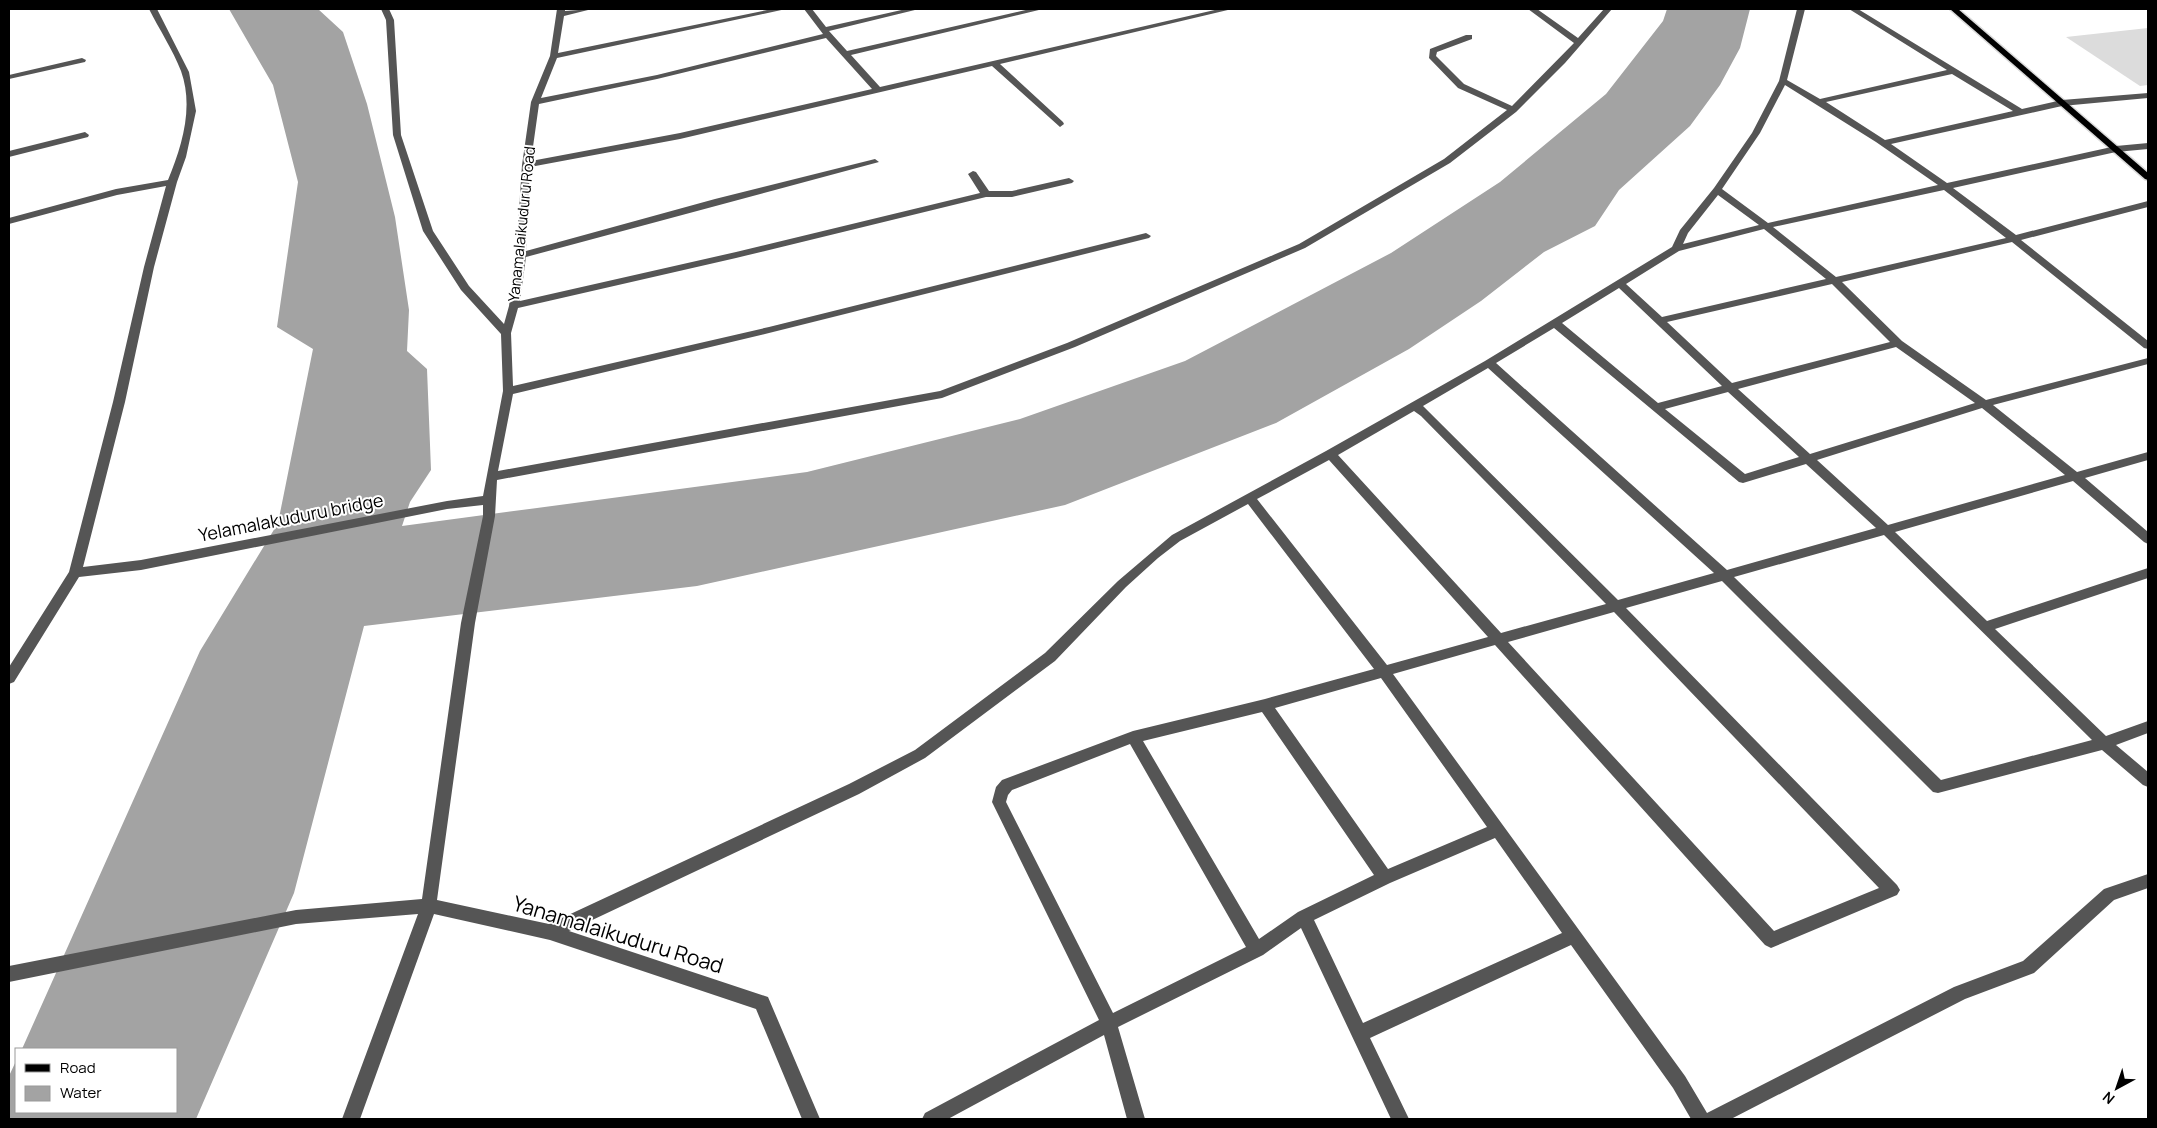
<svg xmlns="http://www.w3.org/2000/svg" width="2157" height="1128" font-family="Manrope,sans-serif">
<rect width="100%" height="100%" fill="#fff"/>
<polygon fill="#dcdcdc" points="2148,28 2148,85 2140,86 2066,37"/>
<polygon fill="#a3a3a3" points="229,9 318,9 343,32 367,104 395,217 409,310 407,351 427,369 431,470 410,502 402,526 807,472 1020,419 1185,361 1391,253 1500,182 1606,94 1663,21 1667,9 1750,9 1740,48 1720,85 1690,126 1619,190 1595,226 1544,252 1481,301 1409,349 1276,423 1065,505 697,586 364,626 294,893 196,1119 9,1119 9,1076 16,1061 16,1112 176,1112 176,1049 22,1049 200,651 278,523 313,349 277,327 298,182 273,85"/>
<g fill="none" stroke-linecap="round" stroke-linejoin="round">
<g stroke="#dbdbdb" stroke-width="3">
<polygon id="major" points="1950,9 1958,9 2148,173 2148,180 2145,179"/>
</g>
<g fill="#555" fill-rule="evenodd">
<path d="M149 9H157L189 72 196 111 186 157 177 182 154 267 125 402 83 567 141 560 447 501 483 496 503 391 501 334 461 290 423 231 393 135 386 20 381 9H389L394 20 401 135 433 231 469 286 504 324 509 306 516 255 522 165 531 102 550 56 557 9H565V11L592 9 564 16 558 53 772 9H786L557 58 541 98 657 75 823 34 804 9H812L826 27 906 9H919L829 31 847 51 1030 9H1043L851 55 880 87 1219 9H1232L1000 64 1063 122 1064 124 1060 127 992 66 680 139 530 167 526 251 715 199 875 159 879 162 526 257 520 301 736 252 980 193 968 174 973 171 976 172 989 191H1012L1069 178 1074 181 1072 183 1012 197H986L736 258 518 308 511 333 513 386 769 327 1146 233 1151 236 1149 238 769 333 513 394 498 471 940 391 1067 343 1299 244 1444 159 1507 110 1458 88 1429 58 1430 49 1466 35H1472V39L1437 52 1436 56 1464 84 1512 106 1574 43 1528 9H1537L1578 38 1604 9H1612L1565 63 1516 112 1450 163 1305 248 1075 347 942 398 497 480 495 516 475 623 437 900 549 924 849 784 915 750 1045 653 1118 581 1172 535 1326 451 1485 361 1672 247 1680 230 1714 188 1752 133 1779 81 1797 9H1805L1787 80 1820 99 1947 70 1849 9H1858L2022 109 2062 100 2148 93V98L2062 106 1891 144 1947 183 2116 146 2148 143V149L2116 152 1953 188 2016 235 2148 201V207L2021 240 2148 341V349L2144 348 2012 242 1842 282 1902 341 1986 400 2148 358V364L1993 405 2077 472 2148 452V460L2085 478 2148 532V544L2144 542 2073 481 1895 532 1987 621 2148 568V578L1995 629 2106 736 2148 721V733L2116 745 2148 772V787L2143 785 2102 750 1938 793 1933 792 1722 581 1626 608 1897 885 1900 890 1897 895 1771 948 1765 945 1495 645 1393 674 1685 1076 1707 1113 1954 987 2023 961 2104 889 2148 874V888L2114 900 2034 973 1965 999 1731 1119H1691L1673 1088 1571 945 1370 1038 1409 1119H1391L1301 928 1263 955 1118 1027 1145 1119H1127L1104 1035 948 1119H922L925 1113 1099 1020 992 802 996 787 1002 780 1133 731 1265 699 1374 669 1248 504 1180 541 1158 558 1126 587 1055 661 925 758 859 794 569 931 768 997 820 1119H802L756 1009 550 940 434 914 360 1119H342L418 914 296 924 9 982V966L296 910 422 899 461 623 483 516V505L447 509 141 570 79 577 14 682 9 684V667L69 572 113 402 144 267 166 186 117 195 9 224V218L116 189 168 180C182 146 194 107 181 71 173 50 159 29 149 9ZM826 38 872 89 680 133 531 161 539 104 657 79ZM1952 74 2013 111 1885 140 1826 102ZM1785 85 1876 142 1938 185 1768 223 1722 189 1760 133ZM1944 190 2006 238 1836 277 1773 227ZM1718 195 1759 225 1683 244 1688 233ZM1764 229 1826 279 1662 317 1626 284 1679 251ZM1832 284 1890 342 1732 383 1667 322ZM1619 288 1722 386 1658 403 1562 323ZM1554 328 1739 482 1743 483 1806 464 1876 528 1727 570 1496 363ZM1896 347 1975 403 1810 454 1738 389ZM1488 368 1714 573 1618 600 1423 406ZM1728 392 1799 457 1745 474 1665 409ZM1982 408 2065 475 1888 525 1817 460ZM1414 411 1421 416 1606 604 1501 633 1338 455ZM1329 460 1488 637 1387 665 1257 499ZM1884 535 2092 740 1941 780 1734 577ZM1614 612 1879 888 1774 931 1508 642ZM1381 678 1487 827 1388 869 1275 708ZM1262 712 1374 875 1298 912 1259 939 1143 741ZM1130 744 1246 947 1113 1013 1006 802 1008 795 1012 790ZM1495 838 1562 933 1363 1023 1314 920 1390 883Z"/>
<polygon points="82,58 86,60 85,62 9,79 9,75"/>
<polygon points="85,132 89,135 88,137 9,157 9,151"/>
</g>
<use href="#major" fill="#000" fill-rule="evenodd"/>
</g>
<g text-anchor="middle" stroke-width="4" stroke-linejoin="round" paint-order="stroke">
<g font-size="15" fill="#000" stroke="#fff">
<text transform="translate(522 224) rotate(-84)" y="5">Yanamalaikuduru Road</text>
</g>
<g font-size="18" fill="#000" stroke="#fff">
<text transform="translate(291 518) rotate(-11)" y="6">Yelamalakuduru bridge</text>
</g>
<g font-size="21" fill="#000" stroke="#fff">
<text transform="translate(618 935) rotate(17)" y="7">Yanamalaikuduru Road</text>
</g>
</g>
<rect width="2157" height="1128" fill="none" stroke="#000000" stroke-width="20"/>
<rect x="15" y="1048" width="162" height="65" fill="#ffffff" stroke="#999999"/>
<rect x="25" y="1064" width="25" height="8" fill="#000000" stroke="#999999"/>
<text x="60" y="1073" font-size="15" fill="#000000">Road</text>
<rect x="25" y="1086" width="25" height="15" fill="#a3a3a3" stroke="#999999"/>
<text x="60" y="1098" font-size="15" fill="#000000">Water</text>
<g transform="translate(2117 1088) rotate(220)" stroke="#ffffff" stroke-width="4" paint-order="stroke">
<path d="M0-4L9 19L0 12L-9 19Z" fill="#000000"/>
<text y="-8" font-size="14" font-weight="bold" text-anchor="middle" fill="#000000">N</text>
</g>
</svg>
